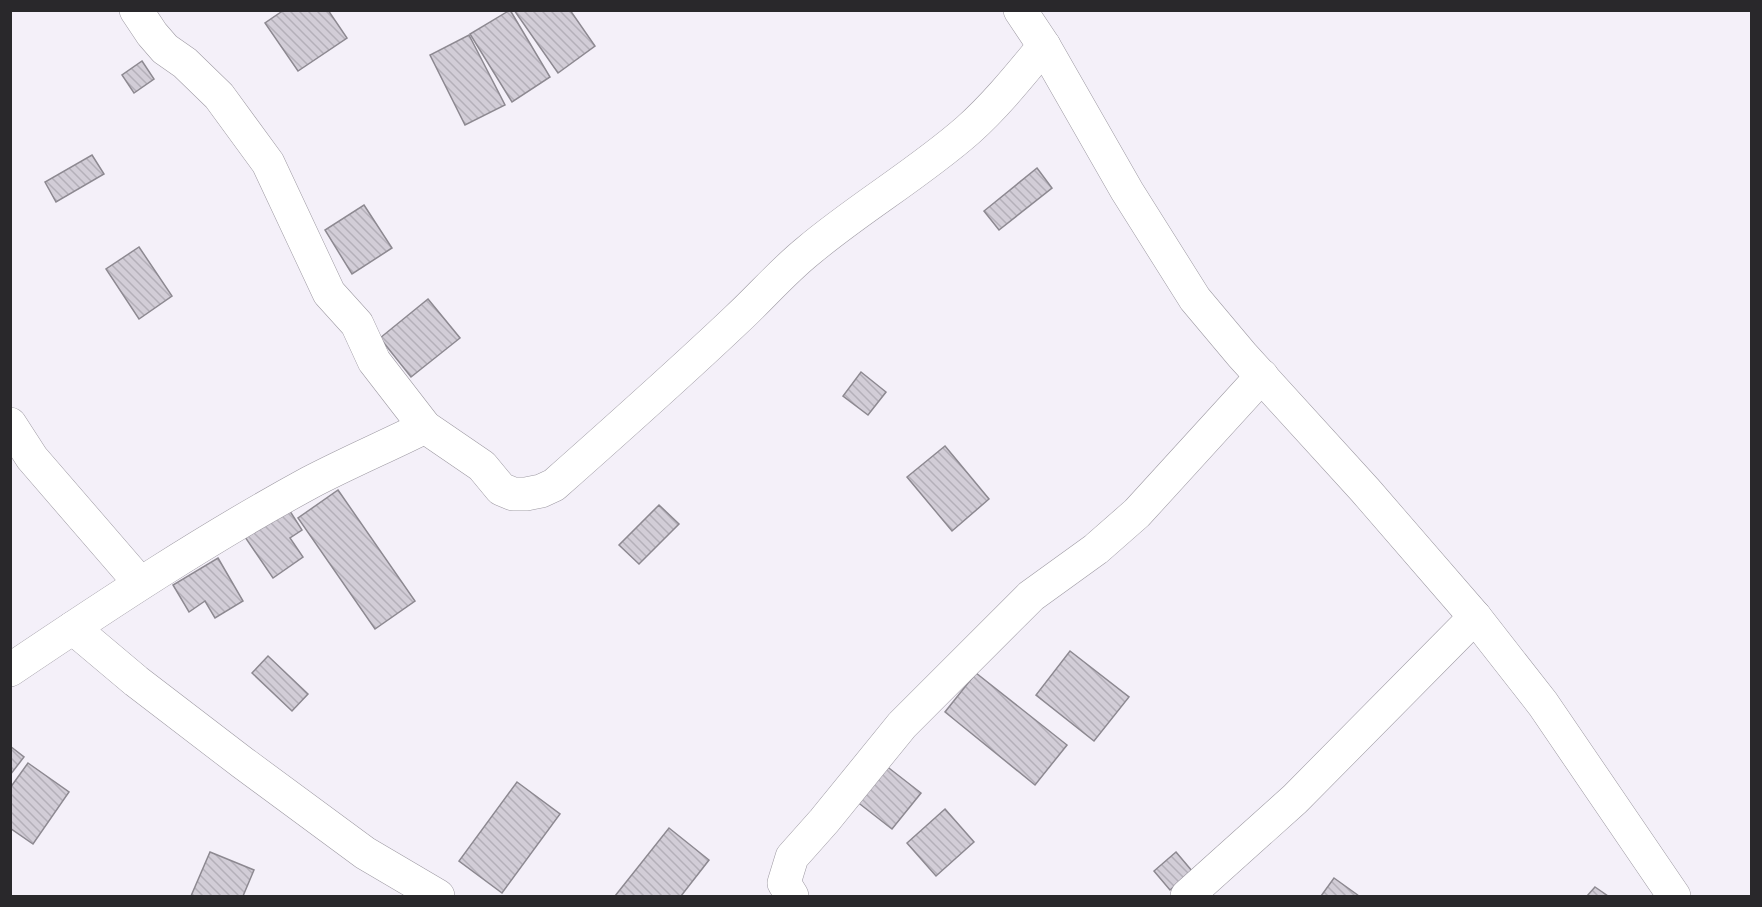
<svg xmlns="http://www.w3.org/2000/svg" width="1762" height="907" font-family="Manrope,sans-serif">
<defs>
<pattern id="building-back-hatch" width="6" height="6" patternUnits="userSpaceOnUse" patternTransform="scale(1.5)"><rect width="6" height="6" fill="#d2cdd7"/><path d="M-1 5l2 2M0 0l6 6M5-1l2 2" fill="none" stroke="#b4b0b9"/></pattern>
</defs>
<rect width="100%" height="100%" fill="#f4f0f9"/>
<g fill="url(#building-back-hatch)" stroke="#8d8991" stroke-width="1.5">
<polygon points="284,10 328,10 347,38 298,71 265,23"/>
<polygon points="510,10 550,77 512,102 470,34"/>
<polygon points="514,10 570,10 595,46 558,73"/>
<polygon points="469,35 505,105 465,125 430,55"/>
<polygon points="142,61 154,79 134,93 122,75"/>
<polygon points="92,155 104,174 56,202 45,182"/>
<polygon points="1037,168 1052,188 999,230 984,211"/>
<polygon points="364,205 392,248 352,274 325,230"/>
<polygon points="139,247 172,296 139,319 106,269"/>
<polygon points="428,299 460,338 411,377 380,338"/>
<polygon points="861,372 886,392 868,415 843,396"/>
<polygon points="945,446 989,499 952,531 907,477"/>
<polygon points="338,490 415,601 375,629 298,518"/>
<polygon points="659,505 679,524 639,564 619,545"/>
<polygon points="288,508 302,530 290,538 303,557 273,578 245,537"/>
<polygon points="218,558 243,601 215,618 205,601 189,612 173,585"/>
<polygon points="1070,651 1129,697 1094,741 1036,695"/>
<polygon points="268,656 308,694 292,711 252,673"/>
<polygon points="976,673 1067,745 1035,785 945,712"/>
<polygon points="10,746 24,757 10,775"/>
<polygon points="28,763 69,792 33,844 10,828 10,788"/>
<polygon points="885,765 921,793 892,829 856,801"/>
<polygon points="517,782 560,814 502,893 459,861"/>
<polygon points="945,809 974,842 936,876 907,843"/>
<polygon points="669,828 709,860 681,896 615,896"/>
<polygon points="210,852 254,870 243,896 191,896"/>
<polygon points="1176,852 1192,871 1170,890 1154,871"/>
<polygon points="1334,878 1359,896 1321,896"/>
<polygon points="1595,887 1608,896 1587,896"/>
</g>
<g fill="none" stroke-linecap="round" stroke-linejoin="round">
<g stroke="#9d99a2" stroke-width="34">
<g id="minor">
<path d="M136 10 152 34 165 49 185 63 219 96 268 163 329 293 357 324 374 361 425 427 482 466 501 489 513 494H526L541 491 554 485C615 431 677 376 736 320 761 297 782 272 808 251 859 208 918 174 968 130 996 105 1020 75 1044 46"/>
<polyline points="1020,10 1044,46 1127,191 1195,299 1242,355 1365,490 1475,617 1543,704 1674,896"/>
<polyline points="10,424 32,458 140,583"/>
<polyline points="73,628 136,681 243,763 365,853 438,896"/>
<path d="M10 670C108 604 206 539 309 483 347 463 387 446 425 427"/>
<polyline points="792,896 784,883 792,857 824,821 902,725 1031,596 1096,549 1137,513 1262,376"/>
<polyline points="1187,896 1295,799 1475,617"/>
</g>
</g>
<use href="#minor" stroke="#fff" stroke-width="33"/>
</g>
<rect width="1762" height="907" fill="none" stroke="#29282b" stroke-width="24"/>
</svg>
